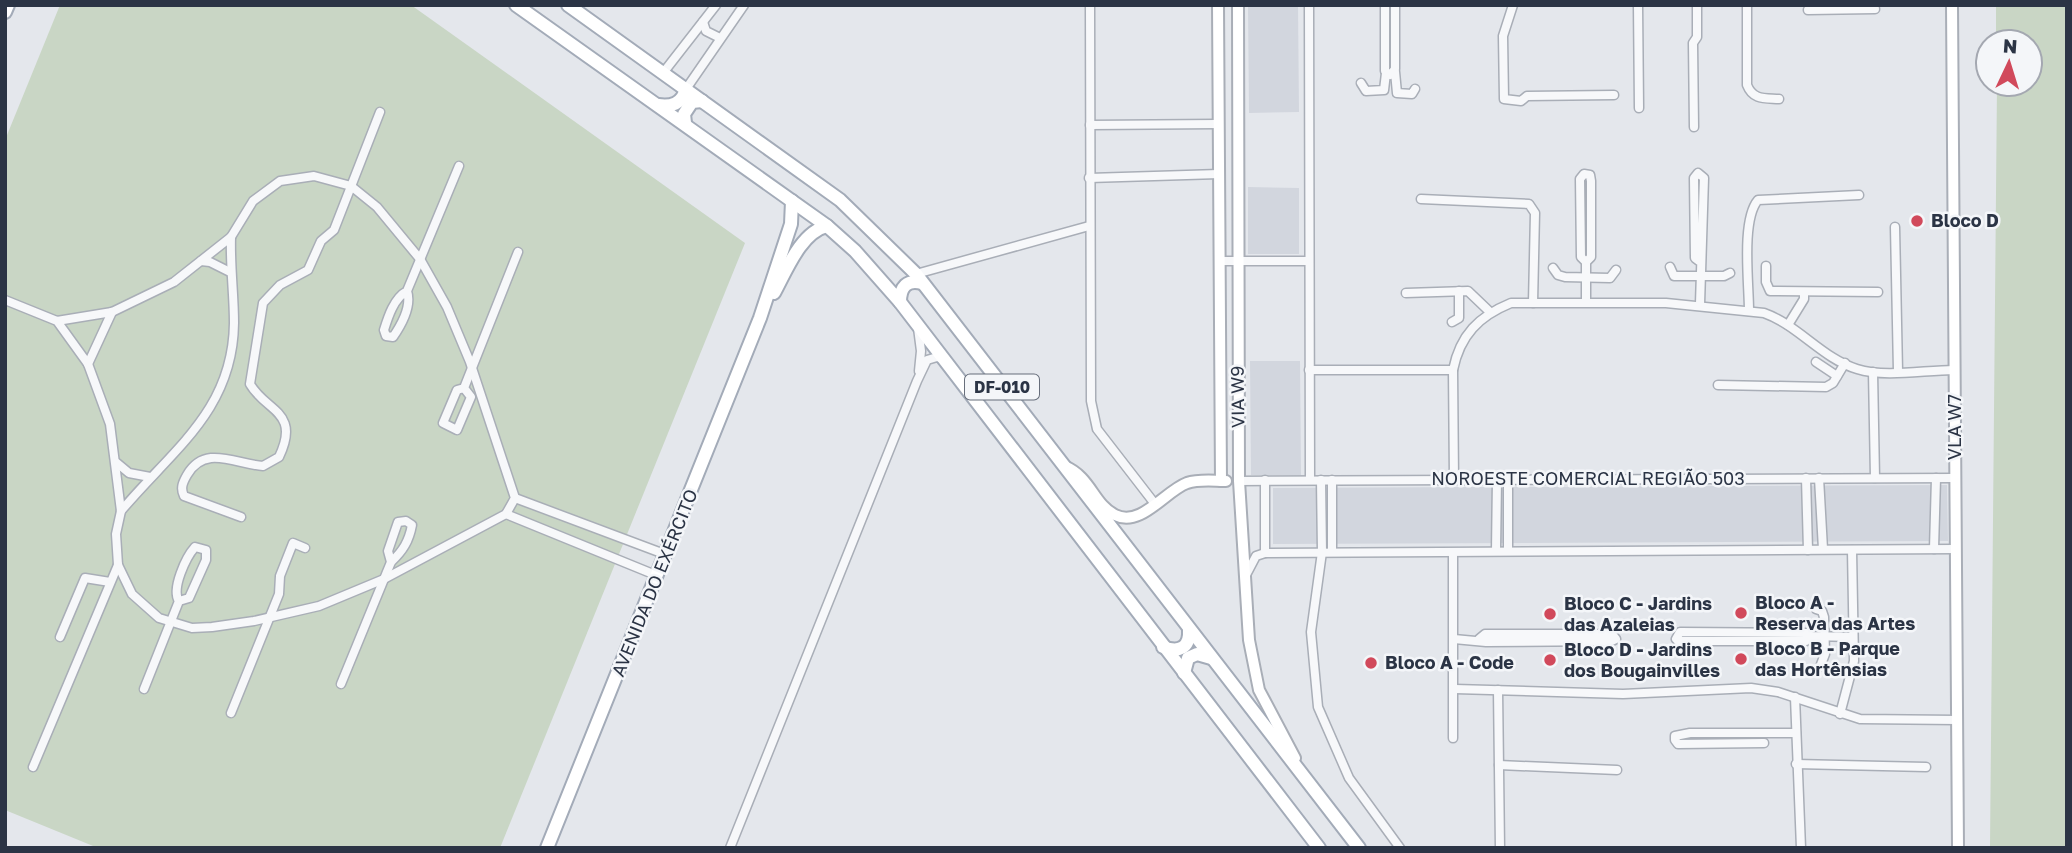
<svg xmlns="http://www.w3.org/2000/svg" width="2072" height="853" font-family="'Golos Text',sans-serif">
<rect width="100%" height="100%" fill="#e4e7ec"/>
<g fill="#d2d6de">
<polygon points="1248,5 1298,5 1299,112 1249,113"/>
<polygon points="1248,187 1299,188 1299,254 1248,254"/>
<polygon points="1250,361 1300,361 1301,475 1251,475"/>
<polygon points="1947,485 1948,541 1273,544 1273,488"/>
</g>
<g fill="#c9d6c5">
<polygon points="60,5 411,5 745,243 500,848 98,848 5,810 5,140"/>
<polygon points="1996,5 2067,5 2067,848 1990,848 1997,84 2030,84 2030,42 1996,42"/>
</g>
<g fill="none" stroke-linecap="round" stroke-linejoin="round">
<g stroke="#a9aeb7" stroke-width="11">
<g id="street">
<polyline points="1090,5 1091,401 1097,429 1155,504"/>
<polyline points="1309,5 1310,480"/>
<polyline points="1385,5 1385,71 1390,75 1395,69 1395,5"/>
<polyline points="1513,5 1503,36 1504,99 1521,101 1527,96 1614,95"/>
<polyline points="1638,5 1639,108"/>
<path d="M1747 5V85C1753 100 1764 98 1779 99"/>
<polyline points="1808,10 1875,9"/>
<polyline points="703,22 706,31 720,38"/>
<polyline points="1395,72 1397,93 1412,94 1415,89"/>
<polyline points="663,73 716,5"/>
<polyline points="1361,83 1366,91 1384,90 1386,73"/>
<polyline points="686,89 744,5"/>
<polyline points="1090,125 1218,124"/>
<polyline points="1694,127 1693,43 1697,37 1697,5"/>
<polyline points="1089,178 1219,174"/>
<polyline points="1421,199 1529,204 1535,213 1533,303"/>
<polyline points="1895,227 1898,371"/>
<polyline points="201,261 210,262 230,272"/>
<polyline points="1219,261 1308,261"/>
<polyline points="1699,261 1695,258 1694,178 1698,173 1704,178 1700,304"/>
<polyline points="1586,262 1581,257 1580,179 1584,174 1590,175 1591,181 1591,257 1586,262 1586,302"/>
<polyline points="1766,266 1766,282 1770,291 1878,292"/>
<polyline points="1670,267 1674,276 1724,276 1730,273"/>
<polyline points="1553,268 1558,275 1565,277 1610,278 1616,270"/>
<polyline points="916,274 1089,226"/>
<path d="M407 291C412 306 402 324 393 337L386 336 384 330C388 317 394 298 407 291L459 166"/>
<polyline points="1406,293 1468,291 1490,312"/>
<polyline points="5,300 57,321 112,312 174,282 231,237 253,201 280,181 314,176 351,186 377,207 420,259 447,307 470,362 515,498 506,514 384,579 319,606 254,621 212,627 192,628 159,618 132,594 118,565 116,534 121,511 110,424 88,364 57,321"/>
<path d="M1749 311C1749 283 1741 220 1758 200L1859 195"/>
<polyline points="1452,322 1459,318 1459,291"/>
<polyline points="1788,325 1804,299 1804,292"/>
<polyline points="918,328 921,351 919,371"/>
<polyline points="1816,362 1837,376"/>
<polyline points="88,364 112,312"/>
<polyline points="1309,370 1453,370"/>
<polyline points="1873,372 1875,478"/>
<polyline points="1718,385 1826,387 1833,383 1845,363"/>
<polyline points="464,388 471,397 457,430 443,423 457,390 464,388 518,252"/>
<polyline points="117,463 129,473 150,477"/>
<polyline points="1806,478 1808,550"/>
<polyline points="1819,478 1823,549"/>
<polyline points="1265,480 1265,553"/>
<polyline points="1321,480 1322,552 1311,632 1318,707 1349,778 1400,848"/>
<polyline points="1332,480 1332,552"/>
<path d="M1454 480 1453 370C1460 335 1479 316 1511 303H1666L1764 313C1798 325 1823 359 1857 369 1886 378 1924 370 1954 370"/>
<polyline points="1239,481 1955,478"/>
<polyline points="515,498 667,555"/>
<path d="M121 511C172 450 233 411 234 323 234 294 230 266 231 237"/>
<polyline points="506,514 658,576"/>
<path d="M241 517 184 496C180 488 183 482 187 475 205 444 235 464 263 466L279 457C301 411 266 412 250 384L263 303 280 285 308 270 321 241 334 230 380 112"/>
<polyline points="1934,549 1936,478"/>
<polyline points="1496,551 1497,479"/>
<polyline points="1508,551 1508,479"/>
<polyline points="1246,575 1256,556 1265,553 1956,549"/>
<polyline points="1816,609 1822,611 1824,617 1825,654 1820,667"/>
<polyline points="1811,636 1806,641 1678,641 1676,639 1680,632 1807,633 1811,636 1853,637"/>
<polyline points="60,637 85,578 110,582"/>
<polyline points="1454,639 1486,642 1612,641 1616,639 1612,634 1485,634 1479,639"/>
<path d="M341 684 391 562C403 551 409 541 412 525L406 521 398 522 388 551 391 562"/>
<path d="M144 689 179 601C171 589 186 557 195 547L206 550V560L189 598 179 601"/>
<polyline points="1455,689 1623,694 1751,688 1778,692 1860,719 1957,720"/>
<polyline points="1498,690 1500,848"/>
<polyline points="1795,697 1801,848"/>
<polyline points="231,713 279,594 280,576 293,543 305,548"/>
<polyline points="1840,714 1854,661 1852,550"/>
<polyline points="1453,738 1453,553"/>
<polyline points="1764,743 1678,744 1675,740 1675,736 1690,733 1796,733"/>
<polyline points="1796,764 1926,767"/>
<polyline points="1499,765 1617,770"/>
<polyline points="33,767 118,565"/>
<polyline points="730,848 917,381 927,360 937,357 944,359"/>
</g>
</g>
<g stroke="#a9aeb7" stroke-width="14">
<g id="secondary">
<polyline points="1218,5 1221,481"/>
<polyline points="1238,5 1239,481 1249,640 1259,690 1295,758"/>
<polyline points="1952,5 1958,848"/>
<path d="M1064 466C1091 477 1093 504 1115 515 1141 528 1165 491 1187 483 1199 479 1213 481 1226 481"/>
</g>
</g>
<g stroke="#a3abb8" stroke-width="16">
<g id="primary">
<polyline points="516,5 827,226 855,251 900,302 1319,848"/>
<polyline points="568,5 840,200 916,274 1359,848"/>
<polyline points="5,12 8,5"/>
<path d="M658 105C671 107 682 104 686 89"/>
<polyline points="685,123 684,114 692,102 702,101"/>
<path d="M774 293C786 271 801 232 827 226"/>
<path d="M900 302C900 287 907 279 922 283"/>
<path d="M1163 647C1179 653 1190 648 1189 630"/>
<polyline points="1184,673 1188,658 1197,654 1211,658"/>
<polyline points="547,848 760,318 791,224 792,201"/>
</g>
</g>
<use href="#street" stroke="#f7f8fa" stroke-width="8"/>
<use href="#secondary" stroke="#fff" stroke-width="10"/>
<use href="#primary" stroke="#fff" stroke-width="12"/>
</g>
<g fill="#d1495b" stroke="#f4f6f9" stroke-width="2.5">
<circle cx="1917" cy="221" r="7"/>
<circle cx="1741" cy="613" r="7"/>
<circle cx="1550" cy="614" r="7"/>
<circle cx="1741" cy="659" r="7"/>
<circle cx="1550" cy="660" r="7"/>
<circle cx="1371" cy="663" r="7"/>
</g>
<g text-anchor="middle" stroke-width="5" stroke-linejoin="round" paint-order="stroke">
<rect fill="#f4f6f9" stroke="#676e7b" stroke-width="2" x="965" y="374.5" width="74" height="25" rx="5"/>
<g font-size="16" font-weight="bold" fill="#2b3445">
<text x="1002" y="393">DF-010</text>
</g>
<g font-size="18" font-weight="bold" fill="#2b3445" stroke="#f4f6f9" text-anchor="start">
<text x="1931" y="227">Bloco D</text>
<text x="1755" y="609">Bloco A -<tspan x="1755" dy="21">Reserva das Artes</tspan></text>
<text x="1564" y="610">Bloco C - Jardins<tspan x="1564" dy="21">das Azaleias</tspan></text>
<text x="1755" y="655">Bloco B - Parque<tspan x="1755" dy="21">das Hortênsias</tspan></text>
<text x="1564" y="656">Bloco D - Jardins<tspan x="1564" dy="21">dos Bougainvilles</tspan></text>
<text x="1385" y="669">Bloco A - Code</text>
</g>
<g font-size="18" fill="#2b3445" stroke="#f4f6f9">
<text transform="translate(1238 397) rotate(-91)" y="6">VIA W9</text>
<text transform="translate(1955 427) rotate(-90)" y="6">VLA W7</text>
<text x="1588" y="485">NOROESTE COMERCIAL REGIÃO 503</text>
<text transform="translate(655 583) rotate(-68)" y="6">AVENIDA DO EXÉRCITO</text>
</g>
</g>
<rect width="2072" height="853" fill="none" stroke="#2b3445" stroke-width="14"/>
<g transform="translate(2009 63) rotate(4)"><circle r="33" fill="#f4f6f9" stroke="#a4a8b1" stroke-width="2"/>
<path d="M0-5L12 26L0 18L-12 26Z" fill="#d1495b"/>
<text y="-10" font-size="19" font-weight="bold" text-anchor="middle" fill="#2b3445">N</text>
</g>
</svg>
